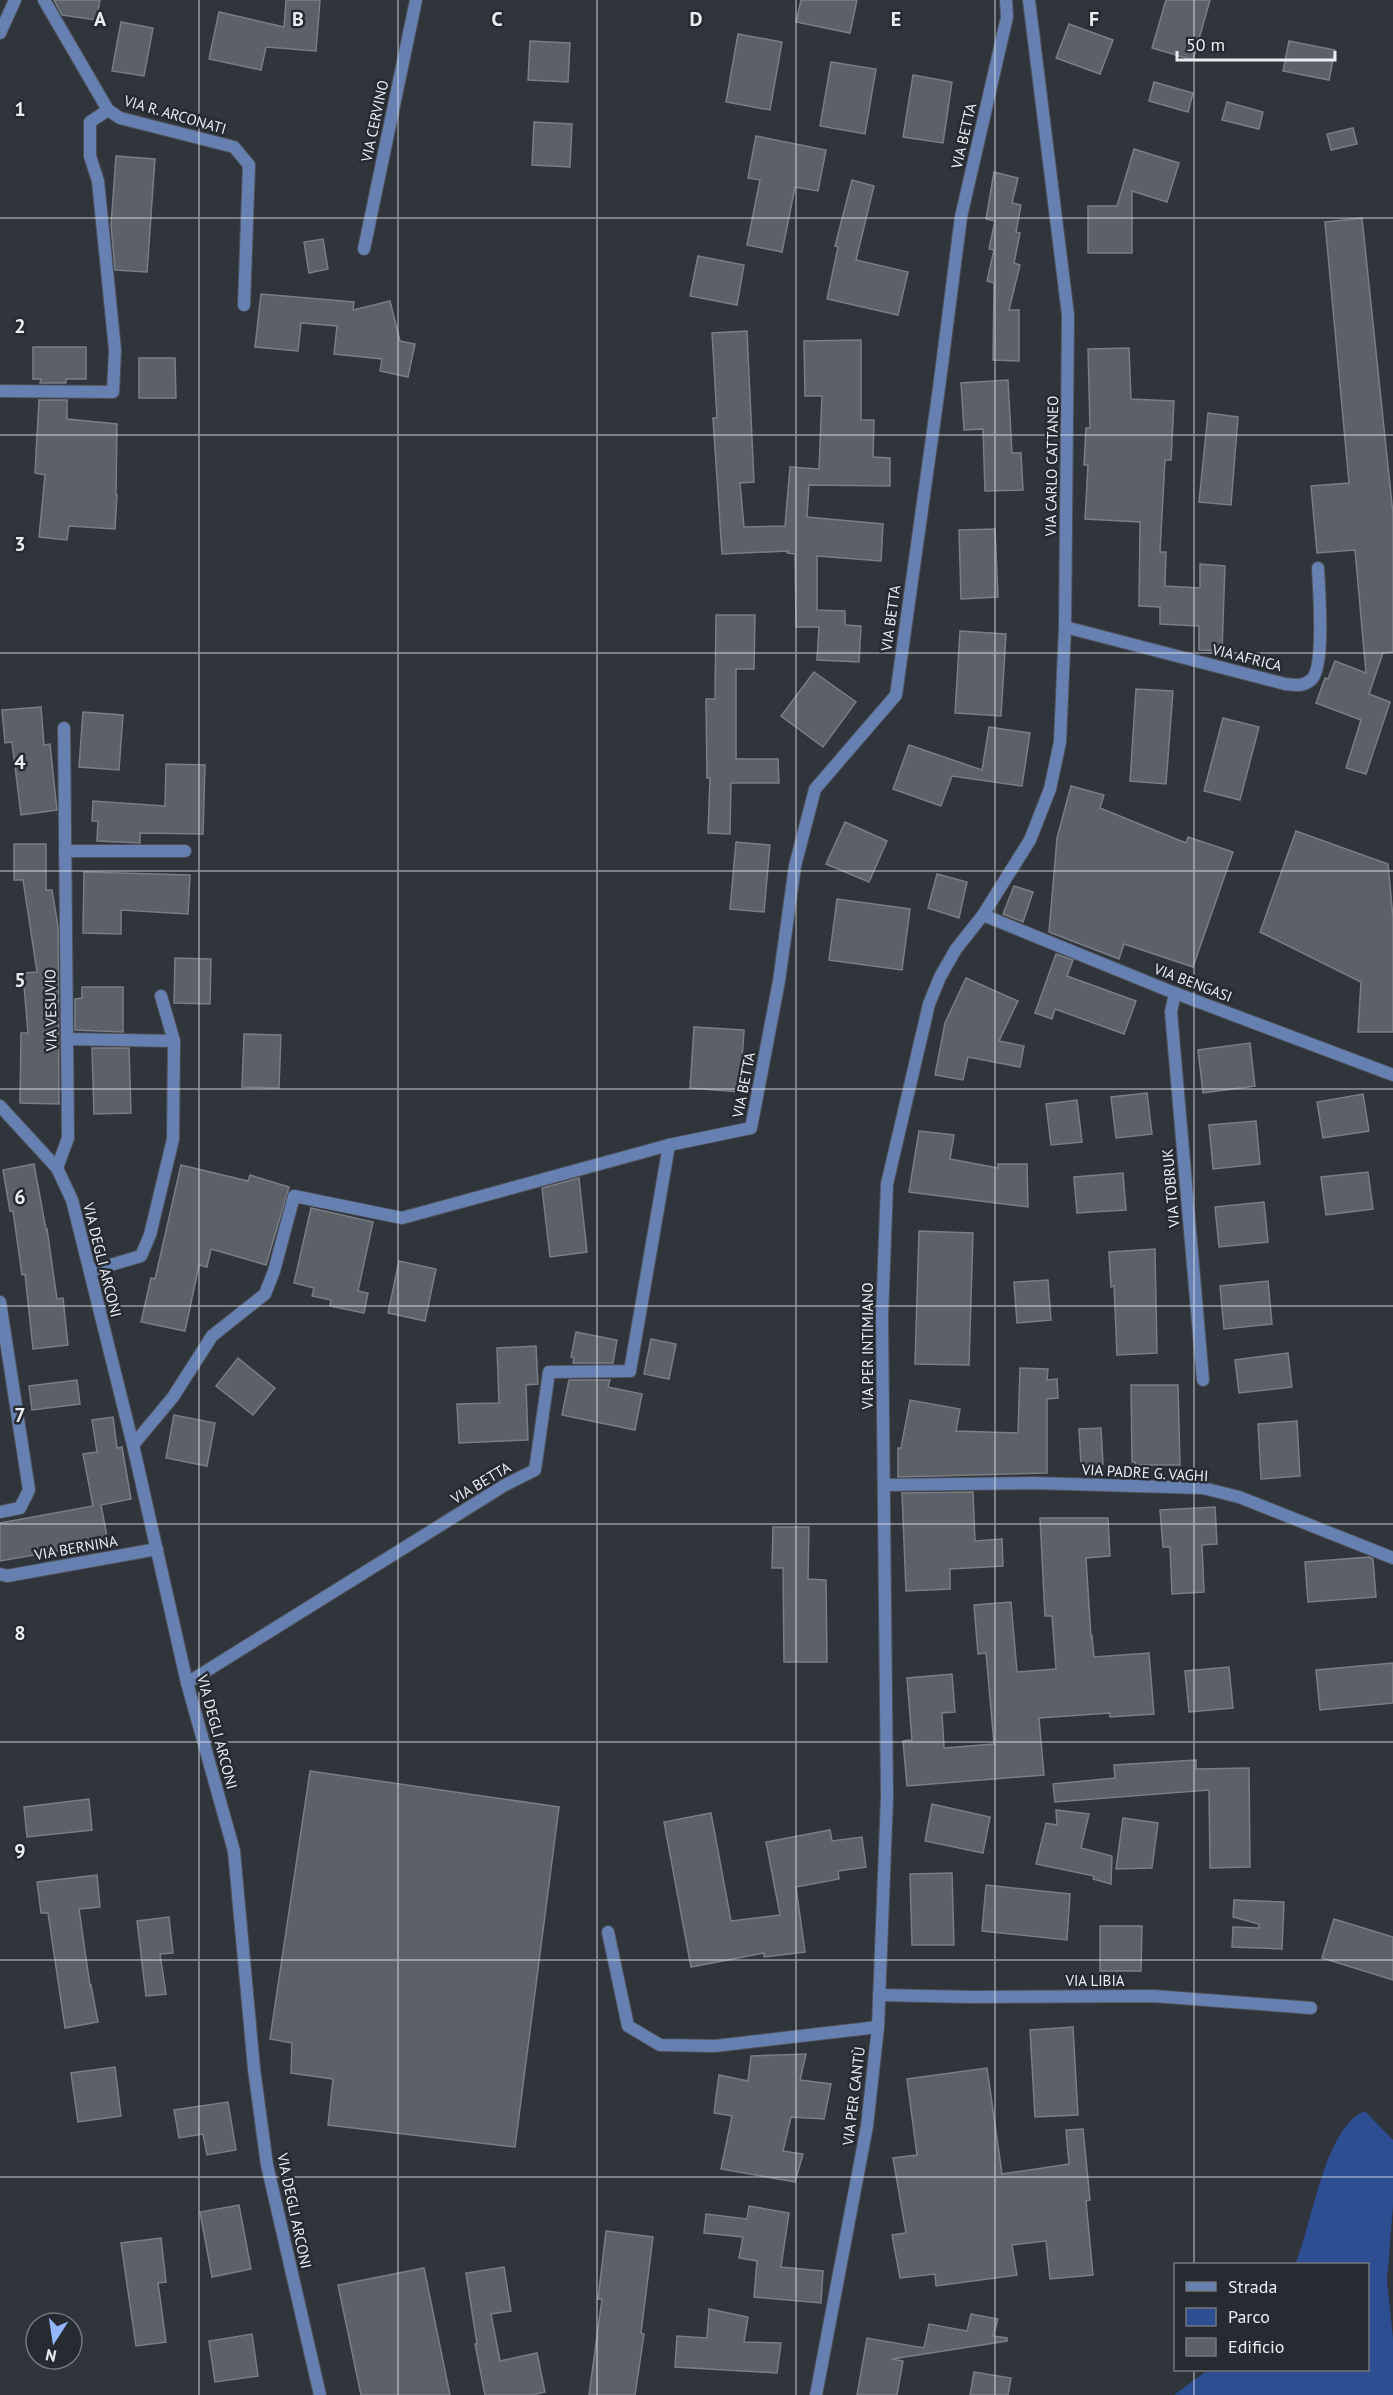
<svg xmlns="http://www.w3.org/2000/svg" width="1393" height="2395" font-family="'PT Sans',sans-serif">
<rect width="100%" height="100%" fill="#30343b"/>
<path fill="#2d4e91" d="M1365 2111 1393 2140V2206L1387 2280 1393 2338V2395H1174L1208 2370H1368V2264H1295C1312 2228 1324 2126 1365 2111Z"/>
<g fill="#5c6169" stroke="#797d86" stroke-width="1.5">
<polygon points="54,0 100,0 96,20 62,15"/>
<polygon points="286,0 320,0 316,51 266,47 261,70 209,59 219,12 284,27"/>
<polygon points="801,0 857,0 850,33 796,22"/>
<polygon points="1166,0 1210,0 1193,60 1152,48"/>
<polygon points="121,22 153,28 144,76 112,71"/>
<polygon points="1069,24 1113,40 1100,74 1056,58"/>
<polygon points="738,34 782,42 770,110 726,102"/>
<polygon points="530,41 570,43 568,82 528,80"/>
<polygon points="1289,41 1335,50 1329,80 1283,71"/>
<polygon points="831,62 876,69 865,134 820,126"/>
<polygon points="913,75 952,82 943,143 903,137"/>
<polygon points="1154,82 1193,93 1188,112 1149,101"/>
<polygon points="1227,102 1263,112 1259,129 1222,120"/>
<polygon points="534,122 572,124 570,167 532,165"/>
<polygon points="1353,128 1357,144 1331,150 1327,134"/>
<polygon points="756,136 826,150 818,191 795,187 782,252 747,245 760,180 748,178"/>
<polygon points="1134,149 1179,163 1167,202 1132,191 1132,253 1088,253 1088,206 1117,206"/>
<polygon points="116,156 155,159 147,272 115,270 111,225"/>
<polygon points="994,172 1018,178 1012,203 1021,205 1016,232 1020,233 1014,263 1020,265 1009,310 1019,310 1019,361 993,360 994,283 987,281 994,250 989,249 995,221 986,219"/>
<polygon points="852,180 874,186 856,260 908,272 898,315 827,299 838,247 835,246"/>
<polygon points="1362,218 1393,514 1393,652 1383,653 1369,694 1390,702 1366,774 1346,768 1361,720 1316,703 1325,678 1328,679 1335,661 1366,673 1355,550 1317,553 1311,486 1349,483 1325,222"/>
<polygon points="323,239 328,269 309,273 304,242"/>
<polygon points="698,256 744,265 737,305 690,296"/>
<polygon points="261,294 354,302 353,310 390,301 400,341 415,344 408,377 380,371 382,359 334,354 337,326 301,323 298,351 255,347"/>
<polygon points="747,331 754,482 740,483 744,527 785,526 790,467 819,469 822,396 805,396 804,341 861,340 861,420 874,420 873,457 890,458 890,486 809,485 807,517 883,524 881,561 817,556 817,610 845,611 845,625 861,626 859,662 817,660 819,627 796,627 795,554 787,553 788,551 722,554 713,418 717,418 712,333"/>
<polygon points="33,347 86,347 86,379 66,379 66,383 40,383 41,379 33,379"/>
<polygon points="1129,348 1131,399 1174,401 1171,460 1165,460 1160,552 1166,552 1165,586 1200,588 1200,564 1225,566 1222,651 1199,650 1199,626 1160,624 1160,607 1139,606 1140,522 1085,519 1088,465 1084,465 1086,428 1090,428 1088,349"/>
<polygon points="139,358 175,358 176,398 139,398"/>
<polygon points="1008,380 1012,453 1021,453 1023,490 985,491 983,429 964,430 961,383"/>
<polygon points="39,400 67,400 67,419 117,424 116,495 117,495 115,529 69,526 67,540 39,537 45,475 35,473"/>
<polygon points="1208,413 1238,417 1231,505 1199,502"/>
<polygon points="995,529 998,597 961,599 959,530"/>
<polygon points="716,615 755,615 754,669 736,669 736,759 778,759 779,783 731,783 730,834 708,833 710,778 707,778 706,699 715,699"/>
<polygon points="960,631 1006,634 1001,716 955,713"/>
<polygon points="814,672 856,702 823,747 781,716"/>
<polygon points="1136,689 1173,691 1166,784 1130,781"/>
<polygon points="41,707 44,745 50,744 57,810 21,815 12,742 5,743 2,710"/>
<polygon points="83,712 123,715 119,770 79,767"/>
<polygon points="1223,718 1259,727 1240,800 1204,791"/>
<polygon points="989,727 1030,733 1022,786 952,776 941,806 893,789 909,745 982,770"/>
<polygon points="166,764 205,765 203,834 140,833 140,843 97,841 98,821 92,821 93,801 165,806"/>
<polygon points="1071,786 1104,795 1100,808 1186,843 1188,837 1233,852 1193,967 1124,944 1119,959 1049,932 1057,838"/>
<polygon points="845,822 887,841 869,882 826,864"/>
<polygon points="1296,831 1388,864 1393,918 1393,1032 1358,1032 1361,982 1260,932"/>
<polygon points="736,842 770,845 764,912 730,909"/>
<polygon points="14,844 46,844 46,890 52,890 58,926 59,1104 20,1103 21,1033 28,1033 23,973 37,972 23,880 14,880"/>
<polygon points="84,872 190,875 188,914 121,910 121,934 83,933"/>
<polygon points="937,874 967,882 959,918 928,908"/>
<polygon points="1014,886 1033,892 1023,922 1003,914"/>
<polygon points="837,899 910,909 902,970 829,960"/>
<polygon points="1056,954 1073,960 1067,976 1136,1001 1124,1034 1055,1009 1052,1019 1035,1013"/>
<polygon points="175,958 211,959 210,1004 174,1003"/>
<polygon points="966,978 1018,1001 999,1041 1024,1046 1020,1067 968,1057 963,1080 935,1075 945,1023"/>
<polygon points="82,987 123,987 123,1032 75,1030 75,999 82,998"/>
<polygon points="694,1027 744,1030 740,1092 690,1088"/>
<polygon points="244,1034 281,1035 279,1088 242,1087"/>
<polygon points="1250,1043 1255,1086 1203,1093 1198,1050"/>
<polygon points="92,1048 129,1048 131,1113 94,1114"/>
<polygon points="1147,1093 1152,1134 1116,1138 1111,1097"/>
<polygon points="1363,1094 1369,1131 1323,1138 1317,1102"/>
<polygon points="1077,1100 1082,1142 1051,1145 1046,1104"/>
<polygon points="1256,1121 1260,1164 1213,1169 1209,1125"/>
<polygon points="919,1131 954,1135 950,1159 998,1168 998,1164 1027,1164 1028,1207 909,1192"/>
<polygon points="34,1164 46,1230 47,1229 57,1299 63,1298 68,1345 33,1349 25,1274 22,1275 13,1211 10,1211 3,1170"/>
<polygon points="181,1165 248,1181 250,1175 289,1187 266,1265 211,1249 207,1267 199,1265 185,1331 141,1322 151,1278 155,1279"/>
<polygon points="1368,1172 1373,1209 1326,1215 1321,1177"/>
<polygon points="1123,1173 1126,1210 1077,1213 1074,1177"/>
<polygon points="579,1178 587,1252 550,1257 542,1188"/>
<polygon points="1264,1202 1268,1242 1219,1247 1215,1207"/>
<polygon points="311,1208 373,1222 358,1291 368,1293 364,1313 330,1306 331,1300 312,1296 314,1288 294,1283"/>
<polygon points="919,1231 973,1233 969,1365 915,1364"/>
<polygon points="1155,1249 1157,1353 1117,1355 1114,1286 1111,1287 1109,1252"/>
<polygon points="399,1261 436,1269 425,1321 388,1313"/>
<polygon points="1048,1280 1051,1320 1017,1323 1014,1282"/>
<polygon points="1268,1281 1272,1324 1224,1329 1220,1286"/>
<polygon points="576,1332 617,1340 613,1363 573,1363 574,1358 571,1357"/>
<polygon points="651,1339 676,1344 669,1379 644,1374"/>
<polygon points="536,1346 538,1384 526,1385 528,1440 459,1443 457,1404 499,1403 497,1348"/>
<polygon points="1288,1353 1292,1387 1239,1393 1235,1360"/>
<polygon points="238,1358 275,1388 253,1415 216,1386"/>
<polygon points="1020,1368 1048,1369 1047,1380 1057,1379 1058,1398 1047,1399 1047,1473 898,1477 898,1448 901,1448 910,1400 960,1409 956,1431 1018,1433"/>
<polygon points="77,1380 80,1404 32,1410 29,1386"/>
<polygon points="569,1380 610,1380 608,1387 642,1394 635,1430 562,1415"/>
<polygon points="1131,1385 1178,1385 1180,1465 1135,1465 1135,1462 1132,1462"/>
<polygon points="174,1415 215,1423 207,1466 166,1458"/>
<polygon points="113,1417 117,1448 122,1447 131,1499 101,1505 108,1542 0,1561 0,1523 93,1506 83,1454 97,1452 92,1420"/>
<polygon points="1297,1421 1300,1476 1261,1479 1258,1424"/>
<polygon points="1101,1428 1103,1464 1081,1465 1079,1429"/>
<polygon points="973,1492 975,1541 1002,1539 1003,1566 950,1569 950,1589 906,1591 902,1493"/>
<polygon points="1215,1507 1217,1544 1202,1545 1204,1592 1172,1594 1170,1547 1163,1547 1160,1510"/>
<polygon points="1040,1518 1108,1518 1110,1556 1086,1558 1091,1637 1092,1636 1094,1657 1149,1653 1154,1714 1110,1717 1110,1713 1039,1718 1044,1775 907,1786 903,1741 912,1740 907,1678 952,1674 955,1712 942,1713 944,1748 994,1744 986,1653 978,1654 974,1605 1011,1602 1017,1672 1056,1669 1052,1616 1045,1616"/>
<polygon points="773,1527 809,1527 808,1579 826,1580 827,1662 784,1662 783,1568 772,1568"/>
<polygon points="1369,1557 1373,1559 1376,1597 1308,1602 1305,1562"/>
<polygon points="1393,1663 1393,1703 1320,1710 1316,1670"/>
<polygon points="1229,1667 1233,1708 1189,1712 1185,1671"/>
<polygon points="1196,1760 1196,1769 1249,1768 1250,1867 1210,1868 1209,1790 1055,1802 1053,1784 1115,1778 1114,1765"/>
<polygon points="310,1771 559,1807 515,2147 328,2125 333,2079 291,2073 292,2043 270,2039"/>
<polygon points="89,1799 92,1830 27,1837 24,1807"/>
<polygon points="932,1804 990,1817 983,1853 925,1841"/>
<polygon points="1056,1810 1089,1814 1081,1848 1112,1856 1111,1884 1093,1879 1094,1876 1036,1864 1046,1823 1057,1825"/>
<polygon points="711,1813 731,1921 780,1915 766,1842 830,1830 832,1841 862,1837 866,1867 838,1871 839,1879 796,1887 805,1952 764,1957 764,1953 691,1967 664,1822"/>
<polygon points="1123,1818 1158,1823 1152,1868 1116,1869"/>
<polygon points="952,1873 954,1945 912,1945 910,1874"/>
<polygon points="97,1875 100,1907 79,1909 90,1986 91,1985 98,2022 65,2028 48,1913 41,1913 37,1882"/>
<polygon points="986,1885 1070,1894 1067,1940 982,1931"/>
<polygon points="1234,1900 1284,1902 1282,1949 1232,1947 1233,1927 1259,1928 1259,1924 1233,1917"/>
<polygon points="169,1917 173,1953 160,1954 166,1994 146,1996 137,1921"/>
<polygon points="1334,1919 1393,1937 1393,1980 1322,1958"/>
<polygon points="1100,1926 1142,1926 1141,1971 1100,1971"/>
<polygon points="1073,2027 1078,2115 1035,2117 1030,2030"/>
<polygon points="806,2054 800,2080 831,2084 824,2119 791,2117 783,2151 803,2154 795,2182 721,2169 732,2116 714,2113 719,2075 748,2081 751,2056"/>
<polygon points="115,2067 121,2116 78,2122 71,2073"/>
<polygon points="987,2068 1002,2174 1069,2164 1066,2130 1083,2129 1090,2200 1086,2201 1093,2275 1050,2279 1046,2241 1012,2245 1017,2275 936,2286 935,2274 900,2278 892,2235 906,2233 893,2158 917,2155 907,2079"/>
<polygon points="228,2102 236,2150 207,2155 203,2134 179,2138 174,2110"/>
<polygon points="239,2205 251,2269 212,2277 200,2212"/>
<polygon points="749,2206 789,2213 781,2267 823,2271 821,2303 754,2297 757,2261 739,2258 743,2237 704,2233 706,2214 747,2219"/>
<polygon points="606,2231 653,2237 641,2333 644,2334 635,2395 589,2395 602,2299 598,2299"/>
<polygon points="161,2238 166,2282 158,2283 166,2342 136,2346 121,2243"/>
<polygon points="504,2267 511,2311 491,2314 500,2361 537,2353 545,2392 532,2395 485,2395 475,2344 477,2344 466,2273"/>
<polygon points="424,2268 450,2395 361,2395 338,2285"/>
<polygon points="709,2309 748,2317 744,2342 781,2343 777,2373 675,2367 677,2336 707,2338"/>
<polygon points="971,2314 998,2319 993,2336 1007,2338 1007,2341 892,2359 903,2361 897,2395 857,2395 867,2338 924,2348 929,2324 967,2331"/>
<polygon points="252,2334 258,2376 215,2382 209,2341"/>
<polygon points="974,2372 1011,2378 1008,2395 970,2395"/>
</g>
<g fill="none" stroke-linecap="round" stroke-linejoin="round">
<g stroke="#4e5258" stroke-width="14">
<g id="minor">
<polyline points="44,0 108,110 120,118 234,147 249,165 244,305"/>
<polyline points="0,33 15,0"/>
<polyline points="364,249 416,0"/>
<polyline points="0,391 113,392 115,350 98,181 90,156 90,122 108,110"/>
<path d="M1065 627 1285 684C1295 685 1304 687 1312 679 1325 665 1319 590 1318 568"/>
<polyline points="65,851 185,851"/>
<polyline points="983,915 1167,990 1393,1075"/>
<polyline points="1175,993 1171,1012 1203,1380"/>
<polyline points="67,1039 174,1041"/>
<polyline points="0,1106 57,1168 72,1200 133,1445 187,1683 234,1851 254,2069 267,2165 320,2395"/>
<polyline points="57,1168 68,1138 64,728"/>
<polyline points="90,1271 141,1256 150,1235 173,1139 174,1041 161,996"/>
<polyline points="0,1302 29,1490 20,1508 0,1512"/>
<polyline points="133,1445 173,1397 212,1336 265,1294 274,1271 294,1196 402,1218 669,1145 751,1128 779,981 795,866 815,789 896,695 939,388 961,217 1007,17 1006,0"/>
<polyline points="884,1485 1034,1483 1203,1488 1239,1497 1393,1558"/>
<polyline points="0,1574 7,1576 157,1549"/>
<polyline points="187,1683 505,1485 535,1470 549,1372 630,1371 669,1145"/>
<polyline points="608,1932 628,2026 660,2045 715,2046 878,2027"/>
<polyline points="879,1995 972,1997 1153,1996 1311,2008"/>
</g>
</g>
<g stroke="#4e5258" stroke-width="14">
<polyline id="tertiary" points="816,2395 867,2126 878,2027 887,1797 882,1317 887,1184 929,1004 940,977 956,949 983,915 1030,840 1050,789 1060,742 1065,627 1068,315 1029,0"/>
</g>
<use href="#minor" stroke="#6680b2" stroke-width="12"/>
<use href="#tertiary" stroke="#6680b2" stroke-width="12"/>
</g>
<path fill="none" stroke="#eaedf2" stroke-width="1.5" stroke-opacity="0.55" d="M199 0V2395M398 0V2395M597 0V2395M796 0V2395M995 0V2395M1194 0V2264M0 218H1393M0 435H1393M0 653H1393M0 871H1393M0 1089H1393M0 1306H1393M0 1524H1393M0 1742H1393M0 1960H1393M0 2177H1393M1194 2370V2395"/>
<g text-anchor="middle" stroke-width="5" stroke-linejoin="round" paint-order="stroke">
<g font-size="15" fill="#eaedf2" stroke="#262a31">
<text transform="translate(175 115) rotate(16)" y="5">VIA R. ARCONATI</text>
<text transform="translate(375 121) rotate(-78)" y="5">VIA CERVINO</text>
<text transform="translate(964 136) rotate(-77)" y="5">VIA BETTA</text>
<text transform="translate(1052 466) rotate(-89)" y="5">VIA CARLO CATTANEO</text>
<text transform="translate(891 618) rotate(-82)" y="5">VIA BETTA</text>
<text transform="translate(1247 658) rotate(14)" y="5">VIA AFRICA</text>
<text transform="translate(1193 983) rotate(21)" y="5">VIA BENGASI</text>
<text transform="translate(51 1010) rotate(-91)" y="5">VIA VESUVIO</text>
<text transform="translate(744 1085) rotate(-79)" y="5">VIA BETTA</text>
<text transform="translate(1171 1188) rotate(-95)" y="5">VIA TOBRUK</text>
<text transform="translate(102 1260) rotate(76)" y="5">VIA DEGLI ARCONI</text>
<text transform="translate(868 1346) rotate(-90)" y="5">VIA PER INTIMIANO</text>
<text transform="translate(1145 1473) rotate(3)" y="5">VIA PADRE G. VAGHI</text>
<text transform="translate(481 1483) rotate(-31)" y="5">VIA BETTA</text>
<text transform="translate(76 1548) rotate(-10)" y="5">VIA BERNINA</text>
<text transform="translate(217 1732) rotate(75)" y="5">VIA DEGLI ARCONI</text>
<text x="1095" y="1986">VIA LIBIA</text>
<text transform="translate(854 2096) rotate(-83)" y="5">VIA PER CANTÙ</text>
<text transform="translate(294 2211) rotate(78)" y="5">VIA DEGLI ARCONI</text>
</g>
</g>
<g font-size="20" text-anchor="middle" font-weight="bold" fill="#eaedf2" stroke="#262a31" stroke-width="5" stroke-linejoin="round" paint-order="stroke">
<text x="100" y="26">A</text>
<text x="298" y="26">B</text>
<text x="497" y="26">C</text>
<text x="696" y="26">D</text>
<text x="896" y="26">E</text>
<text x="1094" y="26">F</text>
<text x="20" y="116">1</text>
<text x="20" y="333">2</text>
<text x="20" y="551">3</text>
<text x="20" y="769">4</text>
<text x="20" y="987">5</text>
<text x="20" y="1204">6</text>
<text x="20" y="1422">7</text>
<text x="20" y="1640">8</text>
<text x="20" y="1858">9</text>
</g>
<rect x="1174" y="2263" width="195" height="108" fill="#262a31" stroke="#74787e" stroke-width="1.5"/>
<rect x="1186" y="2282" width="30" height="9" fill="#6680b2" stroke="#74787e" stroke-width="1.5"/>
<text x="1228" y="2293" font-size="18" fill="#eaedf2">Strada</text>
<rect x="1186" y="2308" width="30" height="18" fill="#2d4e91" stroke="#74787e" stroke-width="1.5"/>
<text x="1228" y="2323" font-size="18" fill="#eaedf2">Parco</text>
<rect x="1186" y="2338" width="30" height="18" fill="#5c6169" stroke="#74787e" stroke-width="1.5"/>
<text x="1228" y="2353" font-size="18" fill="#eaedf2">Edificio</text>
<g transform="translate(54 2341) rotate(192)"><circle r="28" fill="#262a31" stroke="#74787e" stroke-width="1.5"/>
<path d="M0-4.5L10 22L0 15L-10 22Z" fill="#93b7fd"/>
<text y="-9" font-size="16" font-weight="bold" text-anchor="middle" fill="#eaedf2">N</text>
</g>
<path d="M1177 51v9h158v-9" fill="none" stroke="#eaedf2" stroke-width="3"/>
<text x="1186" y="51" font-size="18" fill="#eaedf2" stroke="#262a31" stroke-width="4.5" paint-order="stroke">50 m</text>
</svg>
